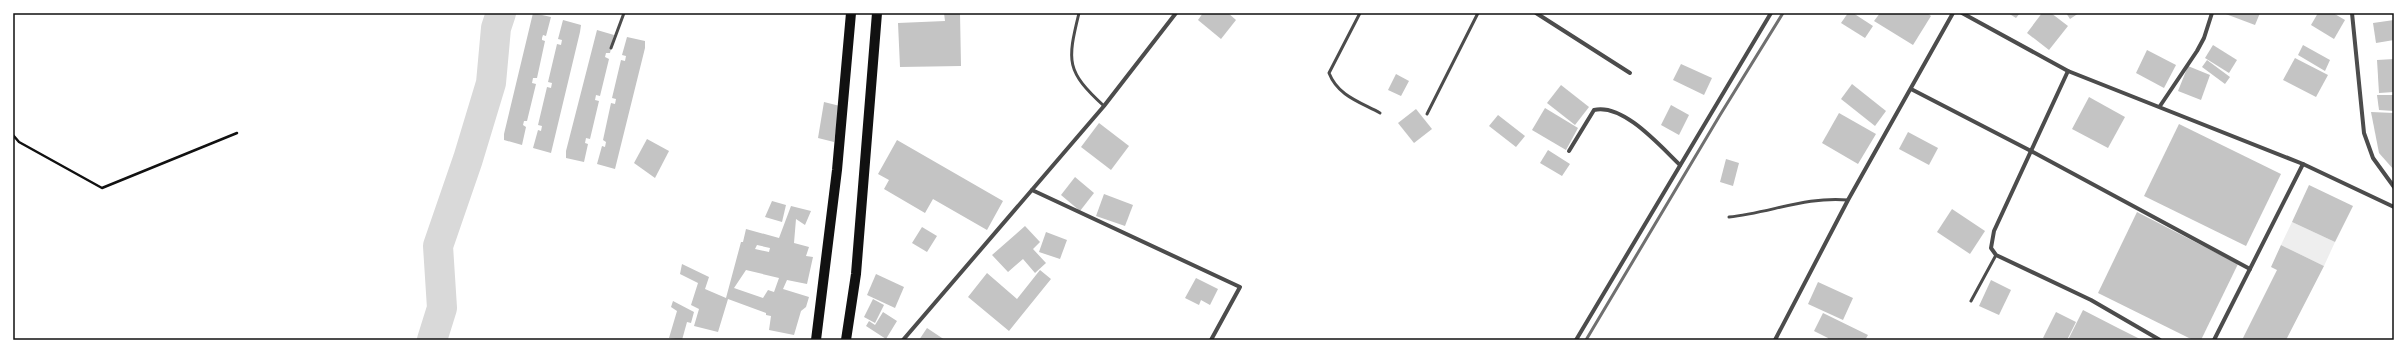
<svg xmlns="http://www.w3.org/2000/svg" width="2407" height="353" font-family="'Sofia Sans Condensed',sans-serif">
<rect width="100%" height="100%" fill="#fff"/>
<polygon fill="#eee" points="2292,222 2335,242 2324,266 2281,245"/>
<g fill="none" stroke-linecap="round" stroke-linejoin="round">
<polyline stroke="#d9d9d9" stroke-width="30" points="432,340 442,308 438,246 468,159 491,83 496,28 501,13"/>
</g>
<g fill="#c4c4c4" fill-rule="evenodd">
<polygon points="533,13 551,17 546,36 543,35 542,38 542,40 545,41 537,78 533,78 532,83 536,84 527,121 524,121 523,125 526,127 522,145 504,140 504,134"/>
<polygon points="944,13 960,13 961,66 900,67 898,23 945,21"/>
<polygon points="1203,13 1228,13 1236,20 1221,39 1198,20"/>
<polygon points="1848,13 1853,13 1873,26 1865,38 1841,23"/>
<polygon points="1880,13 1927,13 1931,16 1913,45 1874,21"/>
<polygon points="2008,13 2020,13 2016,18"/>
<polygon points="2042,13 2051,13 2068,26 2049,50 2027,33"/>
<polygon points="2066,13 2079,13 2070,19"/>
<polygon points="2223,13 2260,13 2255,25"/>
<polygon points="2318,13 2333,13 2345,20 2334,39 2311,25"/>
<polygon points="563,20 581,25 580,32 551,153 533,148 538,130 541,131 542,126 538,125 547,87 551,88 552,83 548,82 557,44 561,45 562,40 558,39"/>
<polygon points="2394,20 2394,40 2376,43 2373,23"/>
<polygon points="597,30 614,35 610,53 606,53 605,57 609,59 600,96 596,95 595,100 599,101 590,139 586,138 585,143 588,144 584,162 566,158 566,151"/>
<polygon points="627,37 645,41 645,48 615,169 597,164 602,146 605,147 606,142 603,140 611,103 615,104 616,99 612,98 621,60 625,61 626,56 622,55"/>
<polygon points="2213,45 2237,60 2229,73 2205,58"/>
<polygon points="2303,45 2330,60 2325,71 2298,55"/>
<polygon points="2147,50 2176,65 2164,88 2136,73"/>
<polygon points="2295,58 2328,75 2316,97 2283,80"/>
<polygon points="2394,59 2394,92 2379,93 2377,60"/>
<polygon points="2207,60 2230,77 2225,84 2202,67"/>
<polygon points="1681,64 1712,78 1704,95 1673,80"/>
<polygon points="2188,66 2210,75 2201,100 2178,91"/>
<polygon points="1396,74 1409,81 1401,96 1388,90"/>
<polygon points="1852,84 1886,111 1875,126 1841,99"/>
<polygon points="1561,85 1589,107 1575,125 1547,103"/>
<polygon points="2377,95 2394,95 2394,111 2379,110"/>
<polygon points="2089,97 2125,117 2108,148 2072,129"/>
<polygon points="824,102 840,106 834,142 818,138"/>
<polygon points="1671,105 1689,115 1679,135 1661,125"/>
<polygon points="1545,108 1578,128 1566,150 1532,130"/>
<polygon points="1416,109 1432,129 1414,143 1398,123"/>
<polygon points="2371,112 2394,113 2394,170 2379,153"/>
<polygon points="1839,113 1876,134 1858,164 1822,143"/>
<polygon points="1498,115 1525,136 1516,147 1489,126"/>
<polygon points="1099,123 1129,146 1111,170 1081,147"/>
<polygon points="2179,124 2281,174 2246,246 2144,196"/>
<polygon points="1908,132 1938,148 1929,165 1899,149"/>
<polygon points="647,139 669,151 655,178 634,163"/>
<polygon points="897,140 1003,201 987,230 933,199 925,213 884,189 889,180 878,174"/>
<polygon points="1548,150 1570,164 1562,176 1540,163"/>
<polygon points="1726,159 1739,163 1733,186 1720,182"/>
<polygon points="1075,177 1094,193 1080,211 1061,195"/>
<polygon points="2309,185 2353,206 2335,242 2292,222"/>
<polygon points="1104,194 1133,205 1125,226 1096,216"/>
<polygon points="772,201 786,205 782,222 765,217"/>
<path d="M791 206 811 211 805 225 796 219 794 243 809 247 806 256 813 257 807 284 787 280 783 289 809 297 806 307 801 311 794 335 769 330 771 316 766 315V313L728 299 718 332 694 326 699 309 691 305 698 283 680 274 682 264 709 277 705 289 726 298 741 242H743L746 229 779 238ZM757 245 770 248 769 252 755 249ZM746 270 779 278 774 292 768 290 763 298 734 288Z"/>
<polygon points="1952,209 1985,231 1970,254 1937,232"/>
<polygon points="2137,212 2238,264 2201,340 2193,340 2098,293"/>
<polygon points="1025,226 1040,242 1033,249 1046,263 1035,273 1023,259 1008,272 992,255"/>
<polygon points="922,227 937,236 927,252 912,243"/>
<polygon points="1046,232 1067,240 1060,259 1039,252"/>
<polygon points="2281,245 2324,266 2286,340 2242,340 2277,270 2271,267"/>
<polygon points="1040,270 1051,279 1009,331 968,297 987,273 1017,299"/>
<polygon points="876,274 904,287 895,308 867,295"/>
<polygon points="1196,278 1218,289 1210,305 1201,300 1199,305 1185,298"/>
<polygon points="1991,280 2011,290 1999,315 1979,306"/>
<polygon points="1818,282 1853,298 1843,320 1808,304"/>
<polygon points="873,299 884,305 875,323 864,317"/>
<polygon points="673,301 694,312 691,323 687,322 682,340 669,338 677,311 671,307"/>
<polygon points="2083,310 2118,328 2142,340 2068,340"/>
<polygon points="883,312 897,321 886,339 866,326 869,321 875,325"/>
<polygon points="2056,312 2076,322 2067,340 2047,340 2043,338"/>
<polygon points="1823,313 1868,335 1865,340 1828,340 1828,338 1814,331"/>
<polygon points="927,328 945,340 919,340"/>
</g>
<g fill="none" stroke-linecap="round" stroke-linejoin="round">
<polyline stroke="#111" stroke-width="2.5" points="13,135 19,142 102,188 237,133"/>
<g stroke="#4c4c4c" stroke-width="3">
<path d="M1079 13C1067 62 1066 71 1104 106"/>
<path d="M1360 13 1329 73C1338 96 1360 102 1380 113"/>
<polyline points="611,48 624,13"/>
<polyline points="1427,114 1478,13"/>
<path d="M1729 217C1769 213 1807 196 1848 200"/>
<polyline points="1971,301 1996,255"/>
</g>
<g stroke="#4c4c4c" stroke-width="4">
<polyline points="1536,13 1630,73"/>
<polyline points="1962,13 2068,71 2303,164 2394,207"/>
<polyline points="2352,13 2364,133 2373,158 2394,187"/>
<polyline points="2068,71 1994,231 1991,248 1996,255 2091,300 2160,340"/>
<polyline points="1911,89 2031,151 2250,269"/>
<polyline points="2160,106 2197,51 2204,38 2212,13"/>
<path d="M1569 151 1594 110C1623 103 1660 146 1680 165"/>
<polyline points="1032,190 1240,287 1211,340"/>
<polyline points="903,340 1104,106 1176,13"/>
<polyline points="1576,340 1771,13"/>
<polyline points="1775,340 1848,200 1953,13"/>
<polyline points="2214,340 2303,164"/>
</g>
<g stroke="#111" stroke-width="10">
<polyline points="816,340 837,170 851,13"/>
<polyline points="846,340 856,274 877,13"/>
</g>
<polyline stroke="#707070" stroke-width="3" points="1586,340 1720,115 1783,13"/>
</g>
<rect width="2407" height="353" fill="none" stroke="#ffffff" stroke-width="28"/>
<rect x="14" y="14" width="2379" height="325" fill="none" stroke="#111" stroke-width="1.5"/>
</svg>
